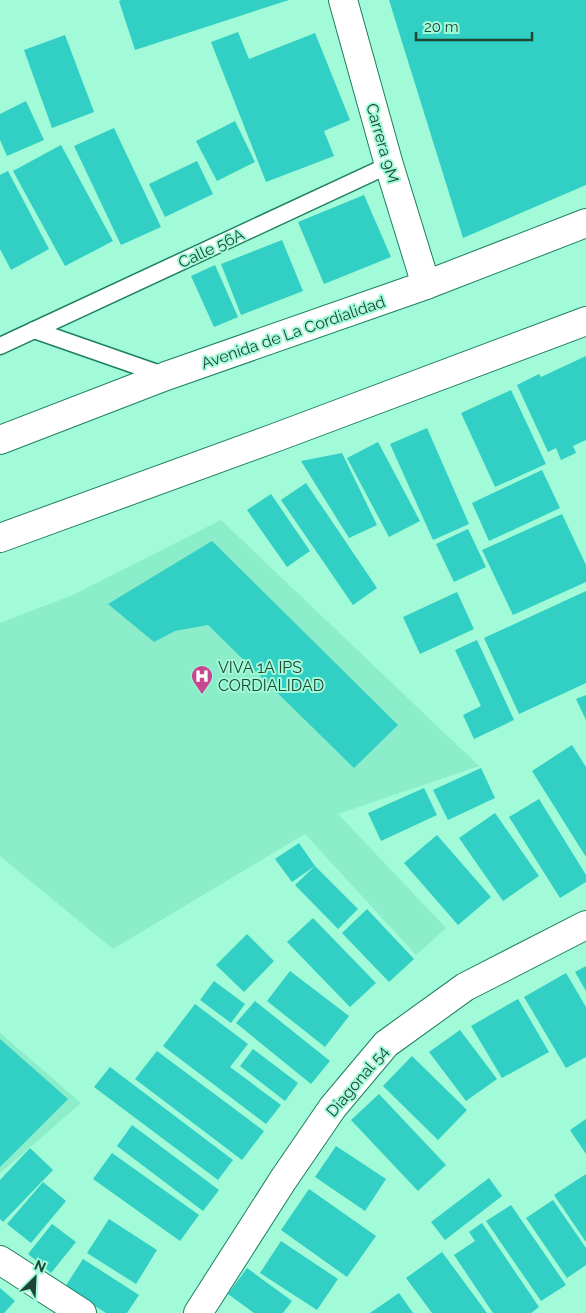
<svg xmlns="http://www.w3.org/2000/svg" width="586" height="1313" font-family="Raleway,sans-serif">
<rect width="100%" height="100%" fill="#a1fad8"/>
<g fill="#8bedc9">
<polygon points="221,520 479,766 338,814 446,928 416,955 305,834 113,949 0,856 0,623 73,595"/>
<polygon points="0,1033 81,1103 0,1173"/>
</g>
<g fill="#32cfc4">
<polygon points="121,0 289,0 135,50 119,1"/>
<polygon points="389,0 586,0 586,185 463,238"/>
<polygon points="238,32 249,59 315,33 350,120 324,131 334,156 266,182 211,42"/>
<polygon points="65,35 94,112 52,128 24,50"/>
<polygon points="26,101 44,140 7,156 0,140 0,114"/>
<polygon points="235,121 255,162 217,181 196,141"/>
<polygon points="114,128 161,227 121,245 74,146"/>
<polygon points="61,145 113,241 65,266 13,171"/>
<polygon points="197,161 213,194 165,217 149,184"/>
<polygon points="8,171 49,249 11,270 0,249 0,175"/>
<polygon points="364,195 391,257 324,284 298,222"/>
<polygon points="282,240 303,291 241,315 221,264"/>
<polygon points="215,265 238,317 214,327 191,276"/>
<polygon points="586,356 586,440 573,446 576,453 561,460 556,448 548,452 517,385 539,374 541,377"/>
<polygon points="511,390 546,464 495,487 461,413"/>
<polygon points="427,428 469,524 433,540 390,444"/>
<polygon points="378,442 420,521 389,537 347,458"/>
<polygon points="342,453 377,525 349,538 301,461"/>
<polygon points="542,470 560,508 489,541 472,503"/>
<polygon points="306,483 377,588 353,605 281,500"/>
<polygon points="271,494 310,551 287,567 247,510"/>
<polygon points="562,514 586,565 586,582 513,615 482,550"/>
<polygon points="468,529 486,567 454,582 436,544"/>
<polygon points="212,541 398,725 354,768 208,625 175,631 154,642 108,604"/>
<polygon points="586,591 586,683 519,714 484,638"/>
<polygon points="457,592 474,629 420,654 403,617"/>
<polygon points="477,640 514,720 474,739 463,715 481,706 455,650"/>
<polygon points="586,695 586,720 576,699"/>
<polygon points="572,745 586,767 586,857 532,771"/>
<polygon points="481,768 495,798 448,820 433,790"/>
<polygon points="424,788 437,815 381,841 368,813"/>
<polygon points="539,799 586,875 586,882 560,898 509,817"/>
<polygon points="495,813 539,876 503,901 459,838"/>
<polygon points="437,835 491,897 458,925 404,863"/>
<polygon points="299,843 315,866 358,909 338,929 295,885 315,866 292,882 275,859"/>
<polygon points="367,909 414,959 389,982 342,933"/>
<polygon points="313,918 376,983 350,1007 287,942"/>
<polygon points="247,934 274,961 244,992 216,965"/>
<polygon points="586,966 586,991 575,972"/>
<polygon points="290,971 349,1016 325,1047 267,1001"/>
<polygon points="566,973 586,1007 586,1057 566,1068 524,997"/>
<polygon points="214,981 245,1004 231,1023 200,1000"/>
<polygon points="518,999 549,1052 502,1078 471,1026"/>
<polygon points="255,1001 330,1061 311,1084 236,1023"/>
<polygon points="195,1004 248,1044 230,1067 281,1105 266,1124 163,1046"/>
<polygon points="460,1030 497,1079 466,1101 429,1052"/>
<polygon points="0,1039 68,1099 0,1167"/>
<polygon points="253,1049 298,1083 285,1101 240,1066"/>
<polygon points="157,1051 264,1131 242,1160 135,1079"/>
<polygon points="412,1056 467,1110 438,1140 383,1086"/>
<polygon points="110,1067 233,1160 218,1180 94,1087"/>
<polygon points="379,1094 446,1165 418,1191 351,1120"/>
<polygon points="586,1119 586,1154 570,1130"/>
<polygon points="132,1125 219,1190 203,1211 117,1146"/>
<polygon points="336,1146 386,1179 365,1211 315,1177"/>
<polygon points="30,1148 53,1170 3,1222 0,1219 0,1180"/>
<polygon points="112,1153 199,1215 180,1241 93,1179"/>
<polygon points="586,1174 586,1242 554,1195"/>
<polygon points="489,1178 502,1196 445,1240 431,1222"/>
<polygon points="43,1182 66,1201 31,1243 7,1224"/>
<polygon points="309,1189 376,1236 347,1277 281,1230"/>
<polygon points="553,1200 586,1248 586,1265 567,1278 526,1218"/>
<polygon points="511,1205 566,1285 541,1301 486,1221"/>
<polygon points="109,1219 157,1250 136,1284 87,1253"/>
<polygon points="482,1223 539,1307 531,1313 493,1313 454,1255 475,1241 469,1232"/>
<polygon points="52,1224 76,1242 51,1273 28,1254"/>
<polygon points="281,1241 338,1279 317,1310 260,1273"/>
<polygon points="442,1252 487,1313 432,1313 406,1278"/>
<polygon points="83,1259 139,1295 127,1313 106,1313 65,1287"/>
<polygon points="247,1268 292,1301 283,1313 254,1313 228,1294"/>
<polygon points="0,1288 15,1301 4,1313 0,1313"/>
<polygon points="399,1293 413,1313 370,1313"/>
</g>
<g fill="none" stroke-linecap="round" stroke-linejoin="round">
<g stroke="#1d7f62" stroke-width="19">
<g id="service">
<polyline points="34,330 166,376"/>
<polyline points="0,346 389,165"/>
</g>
</g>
<g stroke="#1d7f62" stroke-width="30">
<g id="minor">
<polyline points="343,0 389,165 426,285"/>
<polyline points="0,1260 82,1313"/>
<polyline points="198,1313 283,1180 333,1107 386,1044 465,987 586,925"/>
</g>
</g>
<g stroke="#1d7f62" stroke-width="30">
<g id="secondary">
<polyline points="0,440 166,376 426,285 586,223"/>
<polyline points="0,538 277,437 586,321"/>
</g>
</g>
<use href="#service" stroke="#fff" stroke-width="16"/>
<use href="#minor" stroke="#fff" stroke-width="28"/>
<use href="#secondary" stroke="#fff" stroke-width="28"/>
</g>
<defs>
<g id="hospital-pin" transform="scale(1.125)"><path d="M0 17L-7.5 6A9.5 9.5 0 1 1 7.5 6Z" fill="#c74791" stroke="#a1fad8"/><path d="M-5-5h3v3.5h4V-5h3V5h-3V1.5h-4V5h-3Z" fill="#fff"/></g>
</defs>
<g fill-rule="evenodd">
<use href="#hospital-pin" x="202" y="676"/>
</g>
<g text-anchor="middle" stroke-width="4" stroke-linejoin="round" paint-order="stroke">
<g font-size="16" fill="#1f4537" stroke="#a1fad8">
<text transform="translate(383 143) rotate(74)" y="6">Carrera 9M</text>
<text transform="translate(211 248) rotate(-25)" y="6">Calle 56A</text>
<text transform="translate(293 332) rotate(-19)" y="6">Avenida de La Cordialidad</text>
<text transform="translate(357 1081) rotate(-50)" y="6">Diagonal 54</text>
</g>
<g font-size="16" fill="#1f4537" stroke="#a1fad8" text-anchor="start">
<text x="218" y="673">VIVA 1A IPS<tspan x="218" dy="18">CORDIALIDAD</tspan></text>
</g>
</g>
<g transform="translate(35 1278) rotate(24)" stroke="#a1fad8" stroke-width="4" paint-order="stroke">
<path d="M0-4L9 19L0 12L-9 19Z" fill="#1f4537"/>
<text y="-8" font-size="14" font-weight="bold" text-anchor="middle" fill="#1f4537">N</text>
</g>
<path d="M416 32v8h116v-8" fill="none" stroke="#1f4537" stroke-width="2.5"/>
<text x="424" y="32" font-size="15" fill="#1f4537" stroke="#a1fad8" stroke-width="4" paint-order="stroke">20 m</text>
</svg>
